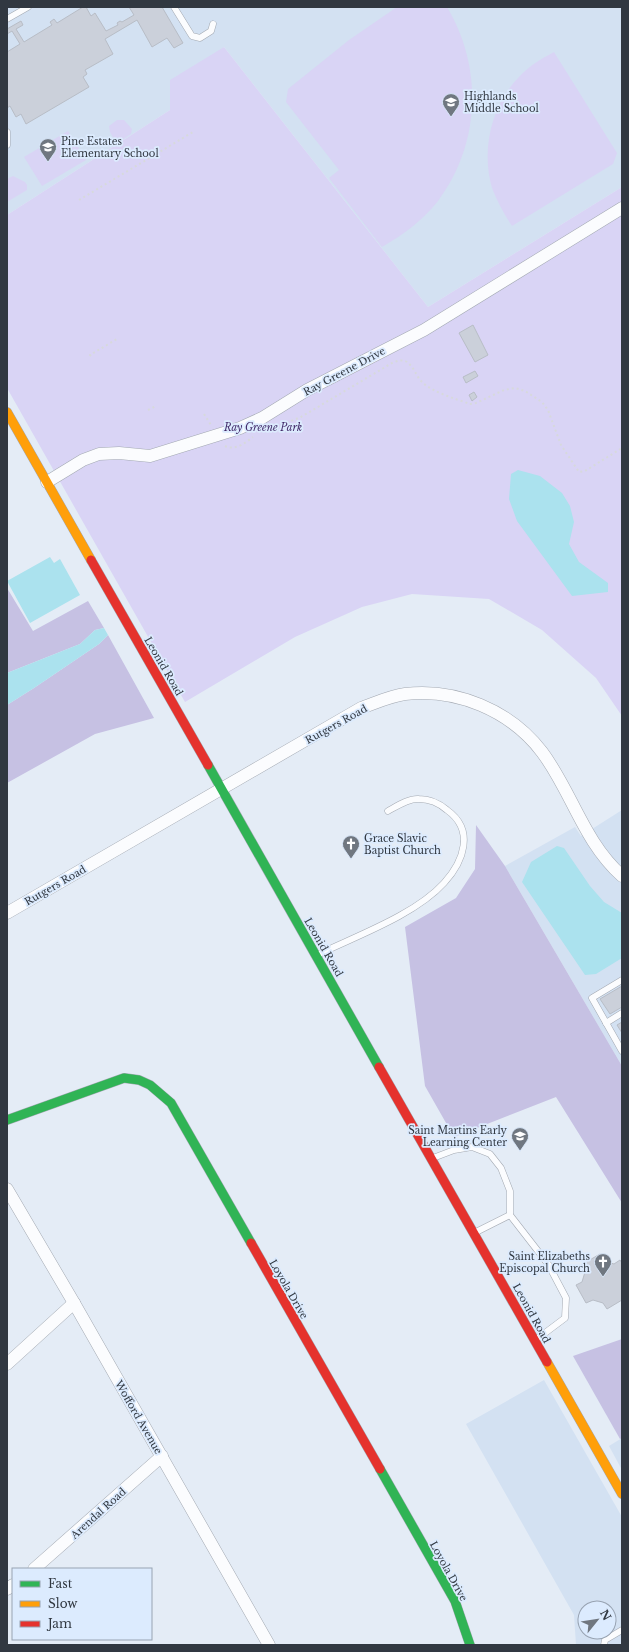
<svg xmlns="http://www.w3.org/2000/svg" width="629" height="1652" font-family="'Libre Baskerville',serif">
<rect width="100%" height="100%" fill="#e4ecf6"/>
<g fill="#d3e1f2" fill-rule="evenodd">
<polygon points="7,7 622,7 622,187 428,307 224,47 170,110 7,215"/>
<polygon points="622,810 622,1066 505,866 575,827 581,836"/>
<path d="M544 1380 622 1517V1645H576L574 1615 466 1424ZM585 1608H609V1632H585Z"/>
<polygon points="622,1438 622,1470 609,1446"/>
</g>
<g fill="#d9d4f5">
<path d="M397 7H447C483 67 481 144 438 201 423 220 403 235 382 247L329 178 339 170 286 102 288 89 349 40Z"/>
<polygon points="224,47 428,307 622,187 622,716 596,678 542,630 489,599 412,594 362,607 295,637 185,702 7,388 7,215 170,110 170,80"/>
<path d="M554 52 617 153 613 164 512 226C504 214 497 201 492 188 481 150 491 105 519 77 529 66 541 59 554 52Z"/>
<polygon points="117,120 124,120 132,129 131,134 120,141 114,139 110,132 109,126"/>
<polygon points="68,131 86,160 42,186 24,157"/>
<polygon points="13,176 25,182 27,185 27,190 7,202 7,179"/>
</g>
<g fill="#c6c1e3">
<polygon points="7,588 33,631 88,601 104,628 95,630 80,644 7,673"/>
<polygon points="108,635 154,718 95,734 7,783 7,705 34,688 99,644"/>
<polygon points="476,825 505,866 622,1066 622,1203 556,1097 454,1137 425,1086 405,927 456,898 475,869"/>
<polygon points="622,1339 622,1438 620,1439 573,1356"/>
</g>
<g fill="#abe2ee">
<polygon points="518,470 540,476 562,493 570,506 574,522 569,544 579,562 608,583 608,592 572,596 517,521 509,499 511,474"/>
<polygon points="50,557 54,563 60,559 80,595 30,623 7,581"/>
<polygon points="104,628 108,635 99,644 34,688 7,705 7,673 80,644 95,630"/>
<polygon points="557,846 564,848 590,886 604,902 622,913 622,958 596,974 585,975 522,882 531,862"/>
</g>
<g fill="#cbd0da" stroke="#b8bdc6">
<polygon points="83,7 86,7 91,16 95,13 106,31 118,25 117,23 120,21 122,22 134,15 129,7 162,7 183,43 174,48 167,38 152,47 137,20 105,39 113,54 85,70 87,74 83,77 89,87 26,124 21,114 16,117 10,106 7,108 7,52 20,44 12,31 7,34 7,29 21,21 23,25 16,29 24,42 52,25 50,22 54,19 57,23"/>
<polygon points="473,325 488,355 475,362 459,333"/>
<polygon points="475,371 478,376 466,383 463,377"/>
<polygon points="474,392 477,397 472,401 469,395"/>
<polygon points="622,986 622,1007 610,1014 600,999"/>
<polygon points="622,1022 622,1033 617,1025"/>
<polygon points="600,1254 604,1261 614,1264 620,1260 622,1263 622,1300 607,1309 603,1303 593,1300 586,1303 576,1285 582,1282 585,1272 581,1265"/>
</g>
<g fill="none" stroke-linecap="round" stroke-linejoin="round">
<g stroke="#a3a9b2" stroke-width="7">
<g id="lane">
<polyline points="174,7 192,36 200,38 211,31 213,24"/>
<polyline points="7,19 28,7"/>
<polyline points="7,132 7,145"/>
<path d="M317 955C356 936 415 915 444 883 464 861 475 830 447 810 439 803 430 799 419 799 409 798 397 806 388 811"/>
<polyline points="622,980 592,998 622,1051"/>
<polyline points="606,1023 622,1013"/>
<polyline points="433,1158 454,1150 472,1147 490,1154 501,1168 510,1191 510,1215 548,1264 566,1298 565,1318 537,1339"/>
<polyline points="474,1233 510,1215"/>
<polyline points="604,1645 605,1640 622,1630"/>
</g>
</g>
<g stroke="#a3a9b2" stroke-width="13">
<g id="street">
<polyline points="47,482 83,460 99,454 119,453 150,456 240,428 262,418 307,390 424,330 622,208"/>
<path d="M7 913 361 708C375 703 390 696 405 694 456 688 510 710 542 752 572 792 583 841 622 876"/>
<polyline points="7,1189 74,1303 269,1645"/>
<polyline points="7,1364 74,1303"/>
<polyline points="34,1569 162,1456"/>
<polyline points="7,1589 13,1585"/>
</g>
</g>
<g stroke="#a3a9b2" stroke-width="10">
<g id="fast">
<polyline points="208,765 379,1067"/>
<polyline points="7,1120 124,1078 139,1080 150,1085 171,1103 251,1243"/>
<polyline points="380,1469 455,1601 470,1645"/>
</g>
</g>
<g stroke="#a3a9b2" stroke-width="10">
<g id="slow">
<polyline points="7,412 91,560"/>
<polyline points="547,1362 622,1494"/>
</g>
</g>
<g stroke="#a3a9b2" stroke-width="10">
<g id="jam">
<polyline points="91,560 208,765"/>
<polyline points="379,1067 547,1362"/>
<polyline points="251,1243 380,1469"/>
</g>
</g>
<g stroke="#d7d9dc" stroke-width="2" stroke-dasharray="2 3" stroke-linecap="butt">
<polyline points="79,200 193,132"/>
<polyline points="91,356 90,355 117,339"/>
<polyline points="148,410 156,406"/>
<polyline points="204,414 211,425"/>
<path d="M268 430 301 417 392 363C397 361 402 359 407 362 414 367 416 376 422 382 432 392 456 399 470 404L476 403 504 390 515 388 525 391 542 402 548 410 561 445 579 472 585 471 622 448"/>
<path d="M225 446C235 451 245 443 253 437"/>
</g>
<use href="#lane" stroke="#fbfcfe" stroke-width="6"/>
<use href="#street" stroke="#fbfcfe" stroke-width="12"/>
<use href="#fast" stroke="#30b455" stroke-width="9"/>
<use href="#slow" stroke="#ff9f0a" stroke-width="9"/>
<use href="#jam" stroke="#e5322d" stroke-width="9"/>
</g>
<defs>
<g id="school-pin" transform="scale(0.9)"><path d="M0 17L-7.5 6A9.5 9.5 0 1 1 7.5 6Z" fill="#707780" stroke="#dcebfe"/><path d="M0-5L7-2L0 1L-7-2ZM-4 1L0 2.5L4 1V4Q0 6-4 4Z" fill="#fff"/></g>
<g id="church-pin" transform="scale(0.9)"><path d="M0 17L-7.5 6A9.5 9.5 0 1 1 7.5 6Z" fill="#707780" stroke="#dcebfe"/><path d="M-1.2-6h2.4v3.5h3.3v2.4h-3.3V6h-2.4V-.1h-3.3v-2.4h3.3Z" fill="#fff"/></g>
</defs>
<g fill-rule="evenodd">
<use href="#school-pin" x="451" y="102"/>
<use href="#school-pin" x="48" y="147"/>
<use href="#church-pin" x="351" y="844"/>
<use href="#school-pin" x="520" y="1136"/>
<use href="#church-pin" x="603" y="1262"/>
</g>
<g text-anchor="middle" stroke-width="3.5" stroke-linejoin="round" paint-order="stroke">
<g font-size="10" fill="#313841" stroke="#dcebfe" text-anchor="start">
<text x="464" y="100">Highlands<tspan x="464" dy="12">Middle School</tspan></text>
<text x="61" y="145">Pine Estates<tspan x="61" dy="12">Elementary School</tspan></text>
<text x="364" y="842">Grace Slavic<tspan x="364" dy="12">Baptist Church</tspan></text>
<text x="507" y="1134" text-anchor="end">Saint Martins Early<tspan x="507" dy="12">Learning Center</tspan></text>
<text x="590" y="1260" text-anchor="end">Saint Elizabeths<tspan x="590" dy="12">Episcopal Church</tspan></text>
</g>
<g font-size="10" fill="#313841" stroke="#dcebfe">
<text transform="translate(344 371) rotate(-28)" y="4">Ray Greene Drive</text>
<text transform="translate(164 666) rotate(60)" y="4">Leonid Road</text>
<text transform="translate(336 724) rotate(-29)" y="4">Rutgers Road</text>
<text transform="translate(55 885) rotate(-30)" y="4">Rutgers Road</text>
<text transform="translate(324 947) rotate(60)" y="4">Leonid Road</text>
<text transform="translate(289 1289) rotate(60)" y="4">Loyola Drive</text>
<text transform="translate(532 1313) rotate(61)" y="4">Leonid Road</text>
<text transform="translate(139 1417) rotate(60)" y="4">Wofford Avenue</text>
<text transform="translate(98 1513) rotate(-42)" y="4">Arendal Road</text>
<text transform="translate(449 1571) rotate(61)" y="4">Loyola Drive</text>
</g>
<g font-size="10" font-style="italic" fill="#402968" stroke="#dcebfe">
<text x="263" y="431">Ray Greene Park</text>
</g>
</g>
<rect width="629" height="1652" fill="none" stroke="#313841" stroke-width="16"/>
<rect x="12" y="1568" width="140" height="72" fill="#dcebfe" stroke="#98a3b2"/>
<rect x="20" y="1581" width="20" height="6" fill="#30b455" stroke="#98a3b2"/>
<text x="48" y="1588" font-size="12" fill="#313841">Fast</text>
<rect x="20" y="1601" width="20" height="6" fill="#ff9f0a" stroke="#98a3b2"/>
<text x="48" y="1608" font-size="12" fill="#313841">Slow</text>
<rect x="20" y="1621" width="20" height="6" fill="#e5322d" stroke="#98a3b2"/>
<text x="48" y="1628" font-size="12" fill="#313841">Jam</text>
<g transform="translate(597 1620) rotate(60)"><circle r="19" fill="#dcebfe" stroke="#98a3b2"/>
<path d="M0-3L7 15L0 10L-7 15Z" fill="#707780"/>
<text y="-6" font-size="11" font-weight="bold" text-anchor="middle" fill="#313841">N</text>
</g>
</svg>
